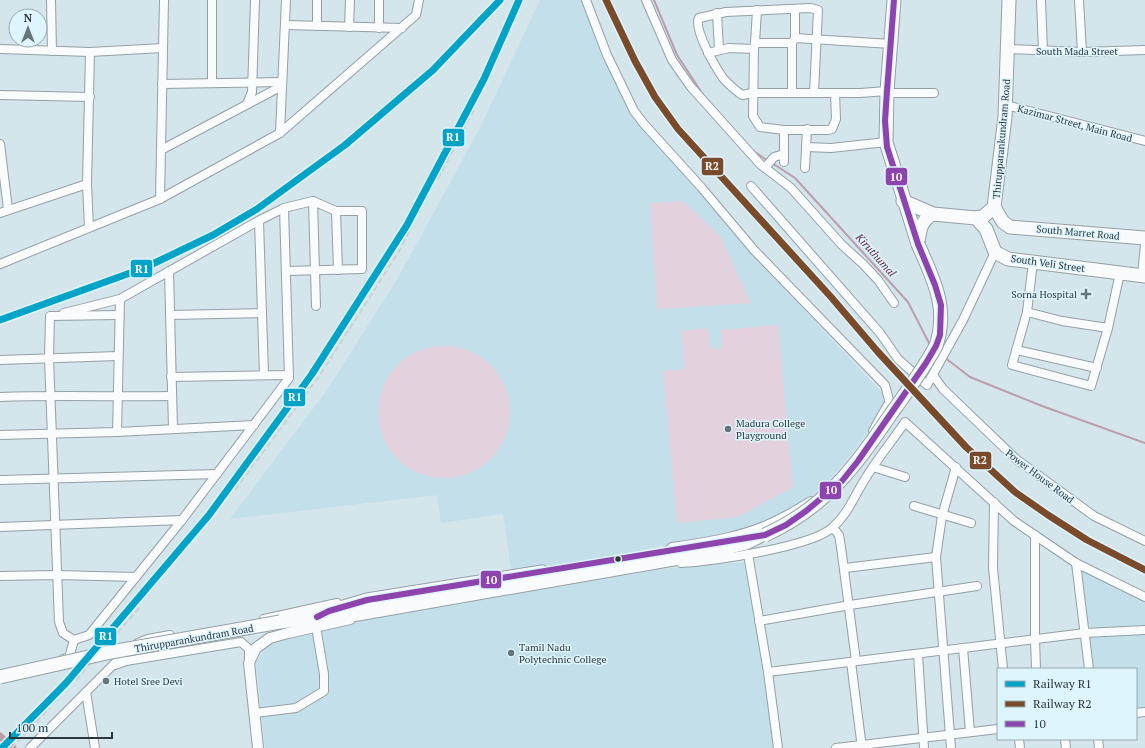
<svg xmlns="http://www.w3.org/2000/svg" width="1145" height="748" font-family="'PT Serif',serif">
<rect width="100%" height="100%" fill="#d5e5ec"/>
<g fill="#c3dfe9">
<polygon points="540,0 583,0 588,18 619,89 640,124 763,266 882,393 885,401 883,409 878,418 843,465 829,480 812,496 778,518 741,531 512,575 503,514 441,523 437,495 230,519 327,390 398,278 480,128"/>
<polygon points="1084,561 1145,592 1145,708 1136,709 1136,669 1092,669 1080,565"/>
<polygon points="747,562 774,748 265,748 256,663 269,643 356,621 660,569"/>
</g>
<g fill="#e3d2de">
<polygon points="683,201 720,236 751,303 657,309 650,203"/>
<polygon points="778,325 793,487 738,517 677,523 663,371 684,369 681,331 708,328 711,349 722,348 721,330"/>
<circle cx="444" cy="412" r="66"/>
</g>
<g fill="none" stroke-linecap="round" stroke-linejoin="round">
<g stroke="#bb9eac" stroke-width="2">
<polyline points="654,0 677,55 704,96"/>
<polyline points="752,150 768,161"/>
<polyline points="772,163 795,178 908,302 930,345"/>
<polyline points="944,357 970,377 1042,406 1145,443"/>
</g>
<polyline stroke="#bb9eac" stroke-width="7" points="0,736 13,748"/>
<g stroke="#94a0a6" stroke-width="10">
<g id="minor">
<polyline points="51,0 52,51"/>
<polyline points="586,0 607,55 634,111 644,124 701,187 754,250 885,385 890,404 887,406 873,431"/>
<polyline points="646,0 672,60 691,87 760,164 791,188 842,245 863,264 878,280 894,303"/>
<polyline points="1041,0 1043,51"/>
<polyline points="1079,0 1082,52"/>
<polyline points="717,13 719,50"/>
<polyline points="285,25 402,28"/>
<polyline points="317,26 317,0"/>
<polyline points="349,27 350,0"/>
<polyline points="379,28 379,0"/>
<polyline points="795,38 795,9"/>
<polyline points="755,43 757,10"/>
<polyline points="792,43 792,93"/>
<polyline points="0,49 90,52 163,48"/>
<polyline points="754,49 753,116 760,127 784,130 828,130 832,129 836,119 835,93"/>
<polyline points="1008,49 1082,52 1145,50"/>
<polyline points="708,53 729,48 754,49 755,43 792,43 795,38 891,44"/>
<polyline points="212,83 212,0"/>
<polyline points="162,84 282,82"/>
<path d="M814 93 818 10 810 8 726 12 699 18C693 29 716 68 723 78 729 85 735 90 742 95L752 93H860L887 91 894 93H934"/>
<polyline points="0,95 90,97"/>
<polyline points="247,104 252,92 255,0"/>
<polyline points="1006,105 1145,141"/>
<polyline points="784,130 784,162"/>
<polyline points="280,133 286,0"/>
<polyline points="0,144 8,209"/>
<polyline points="806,147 831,148 886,142"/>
<polyline points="161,150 282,86"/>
<polyline points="765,168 774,157 784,154"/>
<polyline points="805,168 807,129"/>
<polyline points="751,186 880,333 898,359 927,385 963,320 995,252"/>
<polyline points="160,199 164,0"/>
<polyline points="313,201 316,306"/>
<polyline points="336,211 338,270"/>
<polyline points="0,213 87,184"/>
<polyline points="259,221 264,375"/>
<polyline points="89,227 87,184 90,52"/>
<polyline points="1033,262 1027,312 1062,321 1108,328 1120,273"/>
<polyline points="0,264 160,199 280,133 416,15 419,0"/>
<polyline points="169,271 173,429"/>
<polyline points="1142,276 1145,244"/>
<polyline points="1027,312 1012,365 1091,386 1108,328"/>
<polyline points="64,313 120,299 258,221 284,208 313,201 336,211 362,211 362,269 286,271"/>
<polyline points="119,315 50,316 49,358 59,622 63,633 74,640 89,635 182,520 289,378 284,208"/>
<polyline points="170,315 262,313"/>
<polyline points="1016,350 1097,368"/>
<polyline points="0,360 118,356"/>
<polyline points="933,375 943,389 1016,459 1094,516 1145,541"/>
<polyline points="171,377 289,375"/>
<path d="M0 397C57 395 114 397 172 396"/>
<polyline points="117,432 120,299"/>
<polyline points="0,435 117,432 254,425"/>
<polyline points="873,467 905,477"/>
<polyline points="0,480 217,474"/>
<polyline points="994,502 993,568 1003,669"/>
<polyline points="914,506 971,523"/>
<polyline points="0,527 182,520"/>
<polyline points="833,528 839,535 841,547 856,661"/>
<polyline points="1035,535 1035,639 1036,669"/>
<path d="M666 552 672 547C708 542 747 536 779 519 790 514 801 507 811 501"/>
<polyline points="748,554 768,672 778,748"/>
<path d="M681 563C712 561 813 547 833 527 849 513 855 494 867 476 878 458 893 440 905 422L1014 521 1076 563 1145 597"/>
<polyline points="1076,563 1089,669"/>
<polyline points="845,568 936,557"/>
<polyline points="0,576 57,575 136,577"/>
<polyline points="264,619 337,603"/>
<polyline points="759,621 850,605 977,586"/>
<polyline points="138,643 148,639 170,635"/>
<polyline points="963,648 970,732"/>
<polyline points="918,654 924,748"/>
<polyline points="63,659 69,658 74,640"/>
<polyline points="851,662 862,748"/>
<polyline points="115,665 126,661 241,642 249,649 249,662"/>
<polyline points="768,672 1085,633 1145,630"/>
<polyline points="86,692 95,748"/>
<polyline points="255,713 296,708 324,691 324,674 316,627"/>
<polyline points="1136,713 1145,712"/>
<polyline points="1019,739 1020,748"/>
<polyline points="1065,739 1066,748"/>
<polyline points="1098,739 1099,748"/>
<polyline points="30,748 129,649"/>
<polyline points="836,748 998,729"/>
<polyline points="951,748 936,557 942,516 956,467"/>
</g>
</g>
<g stroke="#94a0a6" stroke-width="12">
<polyline id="tertiary" points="258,748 249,663 256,648 270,638 288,633 350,619"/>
</g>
<g stroke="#94a0a6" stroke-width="15">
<g id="primary">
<polyline points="894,0 887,91 886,142 918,244"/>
<polyline points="903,201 933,214 976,218 986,229 995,252 1008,259 1145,276"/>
<polyline points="994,207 1003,222 1010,227 1145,238"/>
<polyline points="976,218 984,216 994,207 1005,117 1009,0"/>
<path d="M918 242C920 228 921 221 933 214"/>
<polyline points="330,611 367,600 542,572"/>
<path d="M280 622C306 618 332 617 358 614L702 554 746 543 760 536"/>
</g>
</g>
<use href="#minor" stroke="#f9fbfc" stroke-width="8"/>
<use href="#tertiary" stroke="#f9fbfc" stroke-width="10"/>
<use href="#primary" stroke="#f9fbfc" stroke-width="13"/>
<g stroke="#cdd1d3" stroke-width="2" stroke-dasharray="6 3" stroke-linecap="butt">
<polyline points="606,0 635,61 655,97 678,129 831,297 878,352 966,447 1015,492 1048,515 1087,540 1145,570"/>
<polyline points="438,179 475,108"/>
<polyline points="235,490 318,378 398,253 412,226"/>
<polyline points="76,680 139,608"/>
<polyline points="2,748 66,683 209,515 312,374 407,225 484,79 519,0"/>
<polyline points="11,748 50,708"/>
</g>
<g stroke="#94a0a6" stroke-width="15" stroke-linecap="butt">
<g id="primary-bridge">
<path d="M765 535C826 507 854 468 891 414 907 392 923 369 936 346 949 307 933 279 918 244"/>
<polyline points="0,677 111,652 280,622"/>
</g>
</g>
<use href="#primary-bridge" stroke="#f9fbfc" stroke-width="13"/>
<g stroke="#def5fe" stroke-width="9">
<polyline id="bus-1" points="317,617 329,611 367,600 765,535 786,525 806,511 842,481 858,461 926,363 936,346 940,335 941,305 935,285 918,244 887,147 885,121 887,91 894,0"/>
</g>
<use href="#bus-1" stroke="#8e44ad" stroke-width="6"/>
<g stroke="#def5fe" stroke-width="10">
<g id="rail-1">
<polyline points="0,320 144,268 213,235 257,209 345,145 433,70 500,0"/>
<polyline points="2,748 66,683 209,515 312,374 407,225 484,79 519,0"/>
</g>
</g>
<g stroke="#def5fe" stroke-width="10">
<polyline id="rail-2" points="606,0 635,61 655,97 678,129 831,297 878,352 966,447 1015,492 1048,515 1087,540 1145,570"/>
</g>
<use href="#rail-1" stroke="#02a3c7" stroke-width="7"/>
<use href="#rail-2" stroke="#7a4b2a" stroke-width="7"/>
</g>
<g fill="#67747a" stroke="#def5fe" stroke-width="1.5">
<path d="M1084 288h4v4h4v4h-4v4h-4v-4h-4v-4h4z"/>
<circle cx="728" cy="429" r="4"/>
<circle cx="511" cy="653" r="4"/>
<circle cx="106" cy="681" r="4"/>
</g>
<circle fill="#2c373c" stroke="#def5fe" stroke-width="1.5" cx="618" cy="559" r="3.5"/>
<g text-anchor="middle" stroke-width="3" stroke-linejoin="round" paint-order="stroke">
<g font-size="10" fill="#2c373c" stroke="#def5fe">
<text x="1077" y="55">South Mada Street</text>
<text transform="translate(1075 123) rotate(15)" y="4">Kazimar Street, Main Road</text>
<text transform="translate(1001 139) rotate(-85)" y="4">Thirupparankundram Road</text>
<text transform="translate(1078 232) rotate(5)" y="4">South Marret Road</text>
<text transform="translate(1048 263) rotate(8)" y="4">South Veli Street</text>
<text transform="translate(1040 476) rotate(37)" y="4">Power House Road</text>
<text transform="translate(194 638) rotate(-10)" y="4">Thirupparankundram Road</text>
</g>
<g font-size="10" fill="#2c373c" stroke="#def5fe" text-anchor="start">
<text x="1077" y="298" text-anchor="end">Sorna Hospital</text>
<text x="736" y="427">Madura College<tspan x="736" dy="12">Playground</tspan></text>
<text x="519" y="651">Tamil Nadu<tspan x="519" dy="12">Polytechnic College</tspan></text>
<text x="114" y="685">Hotel Sree Devi</text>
</g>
<g font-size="11" font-style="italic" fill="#672945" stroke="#def5fe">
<text transform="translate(876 255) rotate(48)" y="4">Kiruthumal</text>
</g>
</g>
<g stroke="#def5fe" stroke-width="1.5">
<rect x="442" y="128" width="23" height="19" rx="4" fill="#02a3c7"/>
<rect x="701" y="157" width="23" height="19" rx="4" fill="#7a4b2a"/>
<rect x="885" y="167" width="23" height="19" rx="4" fill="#8e44ad"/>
<rect x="130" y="259" width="23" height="19" rx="4" fill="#02a3c7"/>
<rect x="283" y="388" width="23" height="19" rx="4" fill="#02a3c7"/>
<rect x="969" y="451" width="23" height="19" rx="4" fill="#7a4b2a"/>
<rect x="819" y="481" width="23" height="19" rx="4" fill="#8e44ad"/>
<rect x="480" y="570" width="22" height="19" rx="4" fill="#8e44ad"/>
<rect x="94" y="627" width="23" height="19" rx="4" fill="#02a3c7"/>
</g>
<g font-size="11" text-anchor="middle" font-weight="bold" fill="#fff">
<text x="453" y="141">R1</text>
<text x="712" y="170">R2</text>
<text x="896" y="181">10</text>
<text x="142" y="273">R1</text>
<text x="295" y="401">R1</text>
<text x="980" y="464">R2</text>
<text x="831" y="494">10</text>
<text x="491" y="584">10</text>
<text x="106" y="640">R1</text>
</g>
<rect x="997" y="668" width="140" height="72" fill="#def5fe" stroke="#97a9b0"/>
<rect x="1005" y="681" width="20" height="6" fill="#02a3c7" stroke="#97a9b0"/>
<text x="1033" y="688" font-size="12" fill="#2c373c">Railway R1</text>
<rect x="1005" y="701" width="20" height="6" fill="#7a4b2a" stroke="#97a9b0"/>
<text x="1033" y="708" font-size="12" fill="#2c373c">Railway R2</text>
<rect x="1005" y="721" width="20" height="6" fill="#8e44ad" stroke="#97a9b0"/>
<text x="1033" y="728" font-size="12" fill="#2c373c">10</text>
<g transform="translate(28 28)"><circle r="19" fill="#def5fe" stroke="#97a9b0"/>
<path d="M0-3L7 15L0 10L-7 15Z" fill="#67747a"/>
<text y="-6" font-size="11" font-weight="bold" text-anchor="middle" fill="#2c373c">N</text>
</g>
<path d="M10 732v6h102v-6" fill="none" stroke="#2c373c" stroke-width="2"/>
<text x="16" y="732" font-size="12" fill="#2c373c" stroke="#def5fe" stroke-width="3" paint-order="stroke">100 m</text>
</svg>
